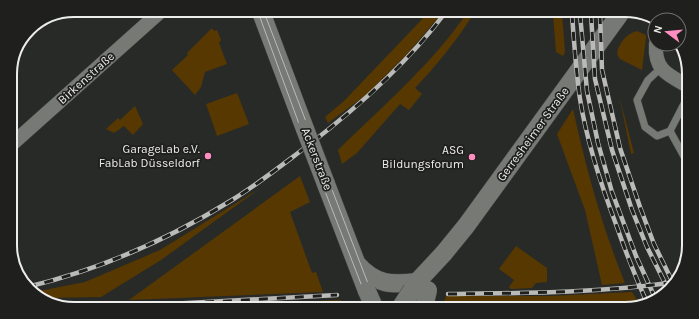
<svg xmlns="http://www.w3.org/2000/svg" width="699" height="319" font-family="Karla,sans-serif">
<rect width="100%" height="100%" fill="#282a27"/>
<g fill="#573800">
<polygon points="428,13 442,13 408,53 366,95 328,123 325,117 344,101"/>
<path d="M467 13H474C457 40 437 65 415 88L422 94 409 110 400 104 357 153 342 164 338 150C383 106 431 65 467 13Z"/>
<polygon points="553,14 562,14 565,52 563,56 556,52"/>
<polygon points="212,28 214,31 217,30 221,40 219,43 227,64 205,72 201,87 195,95 172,70 188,55 187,53"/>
<path d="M637 31 646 35V38L642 70 620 59 617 54C618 44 627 33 637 31Z"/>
<polygon points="237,93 249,124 217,136 206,104"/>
<polygon points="619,95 634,153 631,154"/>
<polygon points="135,106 143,124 133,135 124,126 114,133 106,129 118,118 120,120"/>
<path d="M573 109C586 168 602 227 625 283L602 285 585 210 557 134Z"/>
<polygon points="300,176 310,202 290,212 312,273 316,272 323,292 129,300"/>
<polygon points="259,189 161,260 101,297 42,298 34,292 85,282 160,250"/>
<polygon points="516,246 547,268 547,282 536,283 532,288 511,289 509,287 514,280 499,269"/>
<polygon points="632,292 640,305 629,309 442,307 446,296 551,296"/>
<polygon points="341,300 341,306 204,305"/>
</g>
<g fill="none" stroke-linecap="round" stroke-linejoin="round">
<g stroke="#464845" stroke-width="8">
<g id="service">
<polyline points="661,68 648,80 637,100 645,127 657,136 670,131 688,96"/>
<polyline points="670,131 686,160"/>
</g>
</g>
<g stroke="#464845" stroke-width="15">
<g id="minor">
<path d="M656 44C654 70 668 75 688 86"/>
<polyline points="11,145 161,11"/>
</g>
</g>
<g stroke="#464845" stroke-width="19">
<g id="tertiary">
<polyline points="261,12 305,129"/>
<polyline points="326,184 367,291"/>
<path d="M357 264C376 285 391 285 417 282"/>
<polyline points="412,290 417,282 444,253 466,226 619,15"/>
</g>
</g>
<use href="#service" stroke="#777975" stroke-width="7"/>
<use href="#minor" stroke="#777975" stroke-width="14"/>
<use href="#tertiary" stroke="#777975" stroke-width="18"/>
<g stroke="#babbb9" stroke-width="1">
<polyline points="258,12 302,132 370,307"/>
<polyline points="264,12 377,307"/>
</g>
<g stroke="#babbb9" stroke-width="4.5">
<g id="rail">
<path d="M572 14C574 42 576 71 580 99 587 143 601 185 617 227 626 253 636 278 647 303"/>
<polyline points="580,14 587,91 598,143 612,192 636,256 656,300"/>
<polyline points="591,14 595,79 612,150 632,210 647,247 668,289"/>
<polyline points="600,15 602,70 620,148 640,207 654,244 673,283"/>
<path d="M27 287C99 270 169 239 232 200 258 184 282 165 306 147 357 108 406 65 445 13"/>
<path d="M448 294C522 293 596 293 669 283"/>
<polyline points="151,305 337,295"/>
</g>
</g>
<use href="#rail" stroke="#1f201d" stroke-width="3" stroke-dasharray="9" stroke-linecap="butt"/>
<g stroke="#464845" stroke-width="19" stroke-linecap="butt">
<g id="tertiary-bridge">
<polyline points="305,129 326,184"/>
<polyline points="367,291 374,307"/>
<polyline points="401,307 412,290"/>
<polyline points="424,307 428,290"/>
</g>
</g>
<use href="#tertiary-bridge" stroke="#777975" stroke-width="18"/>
</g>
<g fill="#fd8ebf" stroke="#1f201d" stroke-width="1.5">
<circle cx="208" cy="156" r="4"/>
<circle cx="472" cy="157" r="4"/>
</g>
<g text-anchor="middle" stroke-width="3.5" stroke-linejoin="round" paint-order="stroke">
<g font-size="12" fill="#edeeec" stroke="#1f201d">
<text transform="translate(86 78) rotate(-42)" y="4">Birkenstraße</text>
<text transform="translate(533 134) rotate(-54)" y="4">Gerresheimer Straße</text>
<text transform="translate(317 159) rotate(69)" y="4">Ackerstraße</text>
</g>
<g font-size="12" fill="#edeeec" stroke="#1f201d" text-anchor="end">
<text x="200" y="153">GarageLab e.V.<tspan x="200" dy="14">FabLab Düsseldorf</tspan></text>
<text x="464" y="154">ASG<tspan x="464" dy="14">Bildungsforum</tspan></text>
</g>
</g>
<path d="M0 0H699V319H0ZM74 17H625A57 57 0 0 1 682 74V245A57 57 0 0 1 625 302H74A57 57 0 0 1 17 245V74A57 57 0 0 1 74 17Z" fill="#1f201d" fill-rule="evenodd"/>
<path fill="none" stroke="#edeeec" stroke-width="2" d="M74 17H625A57 57 0 0 1 682 74V245A57 57 0 0 1 625 302H74A57 57 0 0 1 17 245V74A57 57 0 0 1 74 17Z"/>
<g transform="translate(667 32) rotate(286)"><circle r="19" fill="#1f201d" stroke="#717270"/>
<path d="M0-3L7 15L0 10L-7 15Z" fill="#fd8ebf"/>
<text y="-6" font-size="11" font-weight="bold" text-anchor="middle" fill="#edeeec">N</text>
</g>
</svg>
